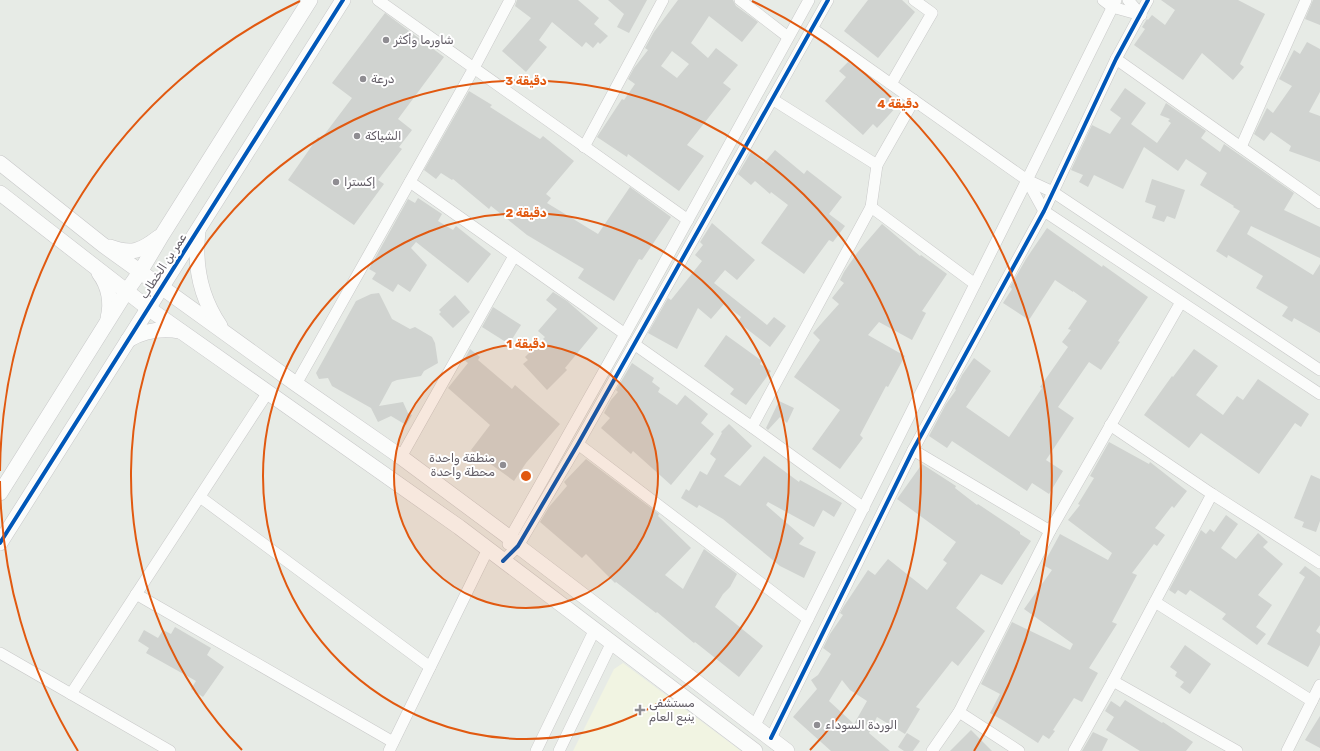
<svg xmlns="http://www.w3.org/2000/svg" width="1320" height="751" font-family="Rubik,'Noto Sans Arabic',sans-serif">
<rect width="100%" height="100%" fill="#e7ebe6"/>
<polygon fill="#f1f4e2" points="623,663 741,751 573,751 614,669"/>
<g fill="#d0d3d0" fill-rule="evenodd">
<polygon points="517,0 578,0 599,18 594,24 608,36 600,44 598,42 593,48 586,42 582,47 552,22 539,40 547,47 526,72 502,51 531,18 515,6"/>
<polygon points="608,0 647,0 629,33 617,27 624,14"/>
<path d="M678 0H733L736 6 758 22 742 42 709 16 691 43 708 58 716 48 738 65 723 83 731 89 687 145 704 156 679 191 628 154 627 157 597 137 622 99 624 100 635 84 628 79 634 68 648 50 645 48 654 32ZM672 51 689 64 677 78 661 66Z"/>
<polygon points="868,0 902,0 915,12 878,58 844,31"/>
<polygon points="1161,0 1238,0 1265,14 1240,64 1244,67 1233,80 1202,53 1183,80 1134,45 1145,29 1142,27 1147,19 1148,20 1152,15 1165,25 1175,10"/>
<polygon points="1313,0 1320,0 1320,25 1305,19"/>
<polygon points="385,13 444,57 398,119 412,130 399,147 402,149 378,180 384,184 354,225 288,180 318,137 321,139 352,98 332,83"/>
<polygon points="1307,42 1320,49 1320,92 1309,112 1320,116 1320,162 1289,151 1291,146 1271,132 1264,141 1254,134 1267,108 1273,113 1292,86 1279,79 1294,50 1300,54"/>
<polygon points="848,62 872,79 899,104 877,128 873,124 863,135 825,101 846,77 839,71"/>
<polygon points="1125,88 1146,103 1131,124 1157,143 1171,123 1168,121 1170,119 1160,115 1166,103 1206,131 1201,138 1220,152 1224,144 1294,193 1284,210 1320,227 1320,258 1251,226 1247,234 1313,275 1320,264 1320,333 1294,318 1292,322 1282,316 1288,307 1256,288 1263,276 1228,255 1227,258 1216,251 1240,211 1233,207 1234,206 1200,185 1207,173 1186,159 1178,171 1144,147 1123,189 1094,175 1088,187 1079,182 1083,175 1071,170 1092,125 1110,134 1121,118 1110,110"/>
<polygon points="469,91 492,105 490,107 540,139 543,136 574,161 546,194 551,198 547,203 598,234 630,187 671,217 642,260 639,259 614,301 578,278 584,269 527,235 491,206 489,209 453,179 452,180 441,173 436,179 424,170"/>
<polygon points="775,150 804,174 807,170 842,197 829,214 845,226 833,242 829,240 804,274 761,243 788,205 771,192 770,194 755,181 751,185 738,174 751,152 764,163"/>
<polygon points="1152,179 1185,190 1175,219 1167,216 1164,222 1152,218 1156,206 1145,202"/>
<polygon points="418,198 442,214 438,221 453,230 456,226 491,254 468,283 416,242 411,248 427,265 410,292 398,284 393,292 372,279 376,273 369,269 408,199 415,203"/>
<polygon points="712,223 755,260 737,280 725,270 714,283 767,325 774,317 786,326 770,347 738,322 741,317 724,304 711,319 698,308 677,349 648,333 668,298 671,300 702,261 695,255 703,245 700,242"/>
<polygon points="882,224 920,256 921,255 947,274 922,311 926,313 912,340 879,322 868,335 905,356 888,387 886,386 860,435 863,438 840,469 812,449 840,410 794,377 820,340 813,333 839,304 832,298 844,283 840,280 844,272 857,253"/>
<polygon points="1047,228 1102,267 1103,265 1148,297 1118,341 1120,342 1101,370 1089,362 1058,407 1074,418 1046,460 1063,471 1049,494 1032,483 1027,491 952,441 947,448 929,436 946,404 956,390 955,389 962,375 974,358 991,371 966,407 1009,437 1042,388 1040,387 1068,347 1062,342 1071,330 1068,329 1087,301 1073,291 1073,292 1055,280 1029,320 1003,303 1012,289 1010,287 1026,259"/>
<polygon points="553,292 567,301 598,328 565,368 567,370 547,390 523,364 528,360 525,357 545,337 538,331 557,309 546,300"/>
<polygon points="379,293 392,319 410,329 415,327 432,337 435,343 438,363 424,371 421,376 397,380 392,382 379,406 403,402 408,413 412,415 406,425 391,416 378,422 371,408 332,386 328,378 319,379 316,373 356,301 371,294"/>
<polygon points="455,295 470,312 453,328 439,314 441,312 439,310"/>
<polygon points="493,307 521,325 509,344 482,327"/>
<polygon points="726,335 762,361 760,364 771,371 746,405 730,394 734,389 704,366"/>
<polygon points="470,349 480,357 478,360 512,389 515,385 560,424 526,463 514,481 471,450 490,425 448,388 468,363 464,360"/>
<polygon points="1194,349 1218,366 1196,395 1223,415 1237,396 1243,400 1258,379 1309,414 1301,427 1295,423 1259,474 1201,433 1189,448 1144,415 1172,376 1173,377"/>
<polygon points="632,363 654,378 652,382 660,388 658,392 677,405 685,395 708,414 701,423 714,434 671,485 633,451 631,454 601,428 610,418 604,413 611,400 618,392 616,390"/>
<polygon points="779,401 794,408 787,423 780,417 768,430 766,428"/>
<polygon points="729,424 752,446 724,476 740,486 764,456 799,482 800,480 842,503 834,517 823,510 814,527 768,502 766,505 804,538 799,544 816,552 804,578 780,566 723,519 699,505 697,508 681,498 686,489 689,491 700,471 707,475 716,459 710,454 722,433 721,432"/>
<polygon points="1109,442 1149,464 1150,462 1187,491 1174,508 1172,506 1155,528 1165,535 1157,546 1154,544 1132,573 1137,575 1112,622 1117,624 1089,668 1098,673 1082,702 1074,698 1053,730 1055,731 1049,739 1043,735 1038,743 1004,721 990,713 1000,694 981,684 1012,622 1070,650 1073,644 1024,609 1052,570 1043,565 1060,534 1108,560 1112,553 1068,520 1080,505 1078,504 1094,478 1090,476"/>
<polygon points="586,459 659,514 658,516 691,548 665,575 683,589 704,549 737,574 730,587 723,594 715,607 763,646 739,677 695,642 694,643 657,612 656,613 616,582 615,583 586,554 582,558 540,522 549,507 567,486 564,482"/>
<path d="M922 464 956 486 955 488 977 505 978 504 1020 532V534L1031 541 1002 585 981 574 956 608 985 631 958 666 952 661 916 707 920 709 905 734 877 717 869 733 890 751H831L793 717 817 689 811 680 818 675 831 654 823 648 830 634 843 615 840 613 844 606 868 570 875 575 888 559 927 590 947 563 943 560 956 542 897 499ZM842 680 850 690 867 701 854 724 829 701Z"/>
<polygon points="1311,475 1320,479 1320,521 1316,532 1302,527 1304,522 1294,518"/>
<polygon points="1226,515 1238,524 1221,548 1236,559 1258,533 1268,542 1263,547 1283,564 1258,595 1272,605 1256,627 1266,634 1257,645 1222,619 1226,614 1190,590 1186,595 1178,590 1175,594 1169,590 1201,530 1206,534 1210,529 1214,532"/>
<polygon points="1305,566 1320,577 1320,625 1316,631 1320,634 1320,645 1308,667 1267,644 1305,577 1299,573"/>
<polygon points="175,627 211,648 207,655 224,667 203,697 191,689 196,681 146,653 149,648 138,641 144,630 158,638 163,630 171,634"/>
<polygon points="1185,645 1211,664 1190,694 1180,687 1184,682 1175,676 1177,672 1170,667"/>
<polygon points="1125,700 1162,723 1163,722 1193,742 1186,751 1140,751 1106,730 1114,717 1105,711 1111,701 1120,707"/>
<polygon points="1320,716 1320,748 1305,740"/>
<polygon points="971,730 992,751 950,751"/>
<polygon points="1093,732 1108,739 1102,751 1082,751"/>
<polygon points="907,733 920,741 913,751 904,751 898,747"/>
</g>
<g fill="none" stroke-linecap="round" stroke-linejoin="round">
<g stroke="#c9c9c9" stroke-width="12">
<g id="street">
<polyline points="378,0 688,220"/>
<polyline points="740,0 788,37"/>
<polyline points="1103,0 1112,7 1141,15"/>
<polyline points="1128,0 1141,15"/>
<polyline points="813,29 1027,180 1053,192 1320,370"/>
<polyline points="1116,59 1320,203"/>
<polyline points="891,84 932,13 914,0"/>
<polyline points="772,99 877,165"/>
<polyline points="584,147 663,0"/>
<polyline points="1241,147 1306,0"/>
<polyline points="1027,180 1044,211 1320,394"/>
<polyline points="410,182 625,334"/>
<polyline points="871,207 877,165 914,100"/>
<polyline points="634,344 752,427 864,508"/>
<polyline points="296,384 474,68 510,0"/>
<polyline points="1110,425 1212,494 1320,563"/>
<polyline points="752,427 871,207 975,284"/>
<polyline points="578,444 808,619"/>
<polyline points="913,450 1050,531"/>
<polyline points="401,457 514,256"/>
<polyline points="200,497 430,667"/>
<polyline points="508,544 510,538 625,334 809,0"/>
<polyline points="503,561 518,546 578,444 828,0"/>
<polyline points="136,594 393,742"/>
<polyline points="1155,602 1312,701"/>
<polyline points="0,653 170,751"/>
<polyline points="1113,681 1237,751"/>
<polyline points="71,694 268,392"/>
<polyline points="959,712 1019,751"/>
<polyline points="755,725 1027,180 1116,0"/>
<polyline points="771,738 913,450 1044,211 1116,59 1148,0"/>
<polyline points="389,751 488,549"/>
<polyline points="536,751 595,629"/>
<polyline points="559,751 612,642"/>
<polyline points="932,751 959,712 1050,531 1181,302"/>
<polyline points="1074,751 1113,681 1212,494"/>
<polyline points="1287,751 1320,685"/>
</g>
</g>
<g stroke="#c8c8c9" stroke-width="16">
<g id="secondary">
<polyline points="0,163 103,245 296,384 401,457 510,538 518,546 787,751"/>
<polyline points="0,193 148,308 459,527 755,751"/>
<path d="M198 231C194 265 201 298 220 326"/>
<path d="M110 247C132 255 141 251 159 237"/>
<path d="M99 273C109 286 112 303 108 318"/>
<path d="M128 340C145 330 161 328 180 331"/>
<polyline points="0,493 126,292 140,272 162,235 310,0"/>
<polyline points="0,543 343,0"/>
</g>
</g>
<use href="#street" stroke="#fbfcfb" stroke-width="11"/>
<use href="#secondary" stroke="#fbfcfb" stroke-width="15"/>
<g stroke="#fff" stroke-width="6">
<g id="cycleway">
<polyline points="0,543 343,0"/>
<polyline points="503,561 518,546 578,444 828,0"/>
<polyline points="771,738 913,450 1044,211 1116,59 1148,0"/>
</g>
</g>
<use href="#cycleway" stroke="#0057b8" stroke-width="4"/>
</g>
<circle cx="526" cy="476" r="132" fill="#e15910" fill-opacity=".12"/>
<g fill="none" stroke="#e15910" stroke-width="2">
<circle cx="526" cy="476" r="132"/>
<circle cx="526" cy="476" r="263"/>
<path d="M242 750A395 395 0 1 1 810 750"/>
<path d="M78 751A526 526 0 0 1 0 481M0 471A526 526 0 0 1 300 1M752 1A526 526 0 0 1 974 751"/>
</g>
<g fill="#8f8d92" stroke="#fff" stroke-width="1.5">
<circle cx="386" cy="40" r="4"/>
<circle cx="363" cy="79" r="4"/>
<circle cx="357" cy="136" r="4"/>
<circle cx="336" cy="182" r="4"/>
<circle cx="503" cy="465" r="4"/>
<path d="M638 704h4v4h4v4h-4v4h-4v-4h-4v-4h4z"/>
<circle cx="817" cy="725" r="4"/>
</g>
<g text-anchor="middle" stroke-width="4" stroke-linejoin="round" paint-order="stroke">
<g font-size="12" fill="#605b64" stroke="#fff" text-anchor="start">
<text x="394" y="44">شاورما وأكثر</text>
<text x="371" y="83">درعة</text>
<text x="365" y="140">الشياكة</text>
<text x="344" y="186">إكسترا</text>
<text x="495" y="462" text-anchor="end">منطقة واحدة<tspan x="495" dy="14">محطة واحدة</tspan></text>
<text x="649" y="707">مستشفى<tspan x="649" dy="14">ينبع العام</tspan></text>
<text x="825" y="729">الوردة السوداء</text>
</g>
<g font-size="12" fill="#605b64" stroke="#fff">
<text transform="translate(163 266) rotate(-57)" y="4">عمر بن الخطاب</text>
</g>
</g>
<circle cx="526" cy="476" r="6" fill="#e15910" stroke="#fff" stroke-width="2"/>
<g font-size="12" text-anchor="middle" font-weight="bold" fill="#e15910" stroke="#fff" stroke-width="4" stroke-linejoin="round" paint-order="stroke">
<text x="526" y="85">3 دقيقة</text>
<text x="898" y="108">4 دقيقة</text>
<text x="526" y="217">2 دقيقة</text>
<text x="526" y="348">1 دقيقة</text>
</g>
</svg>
